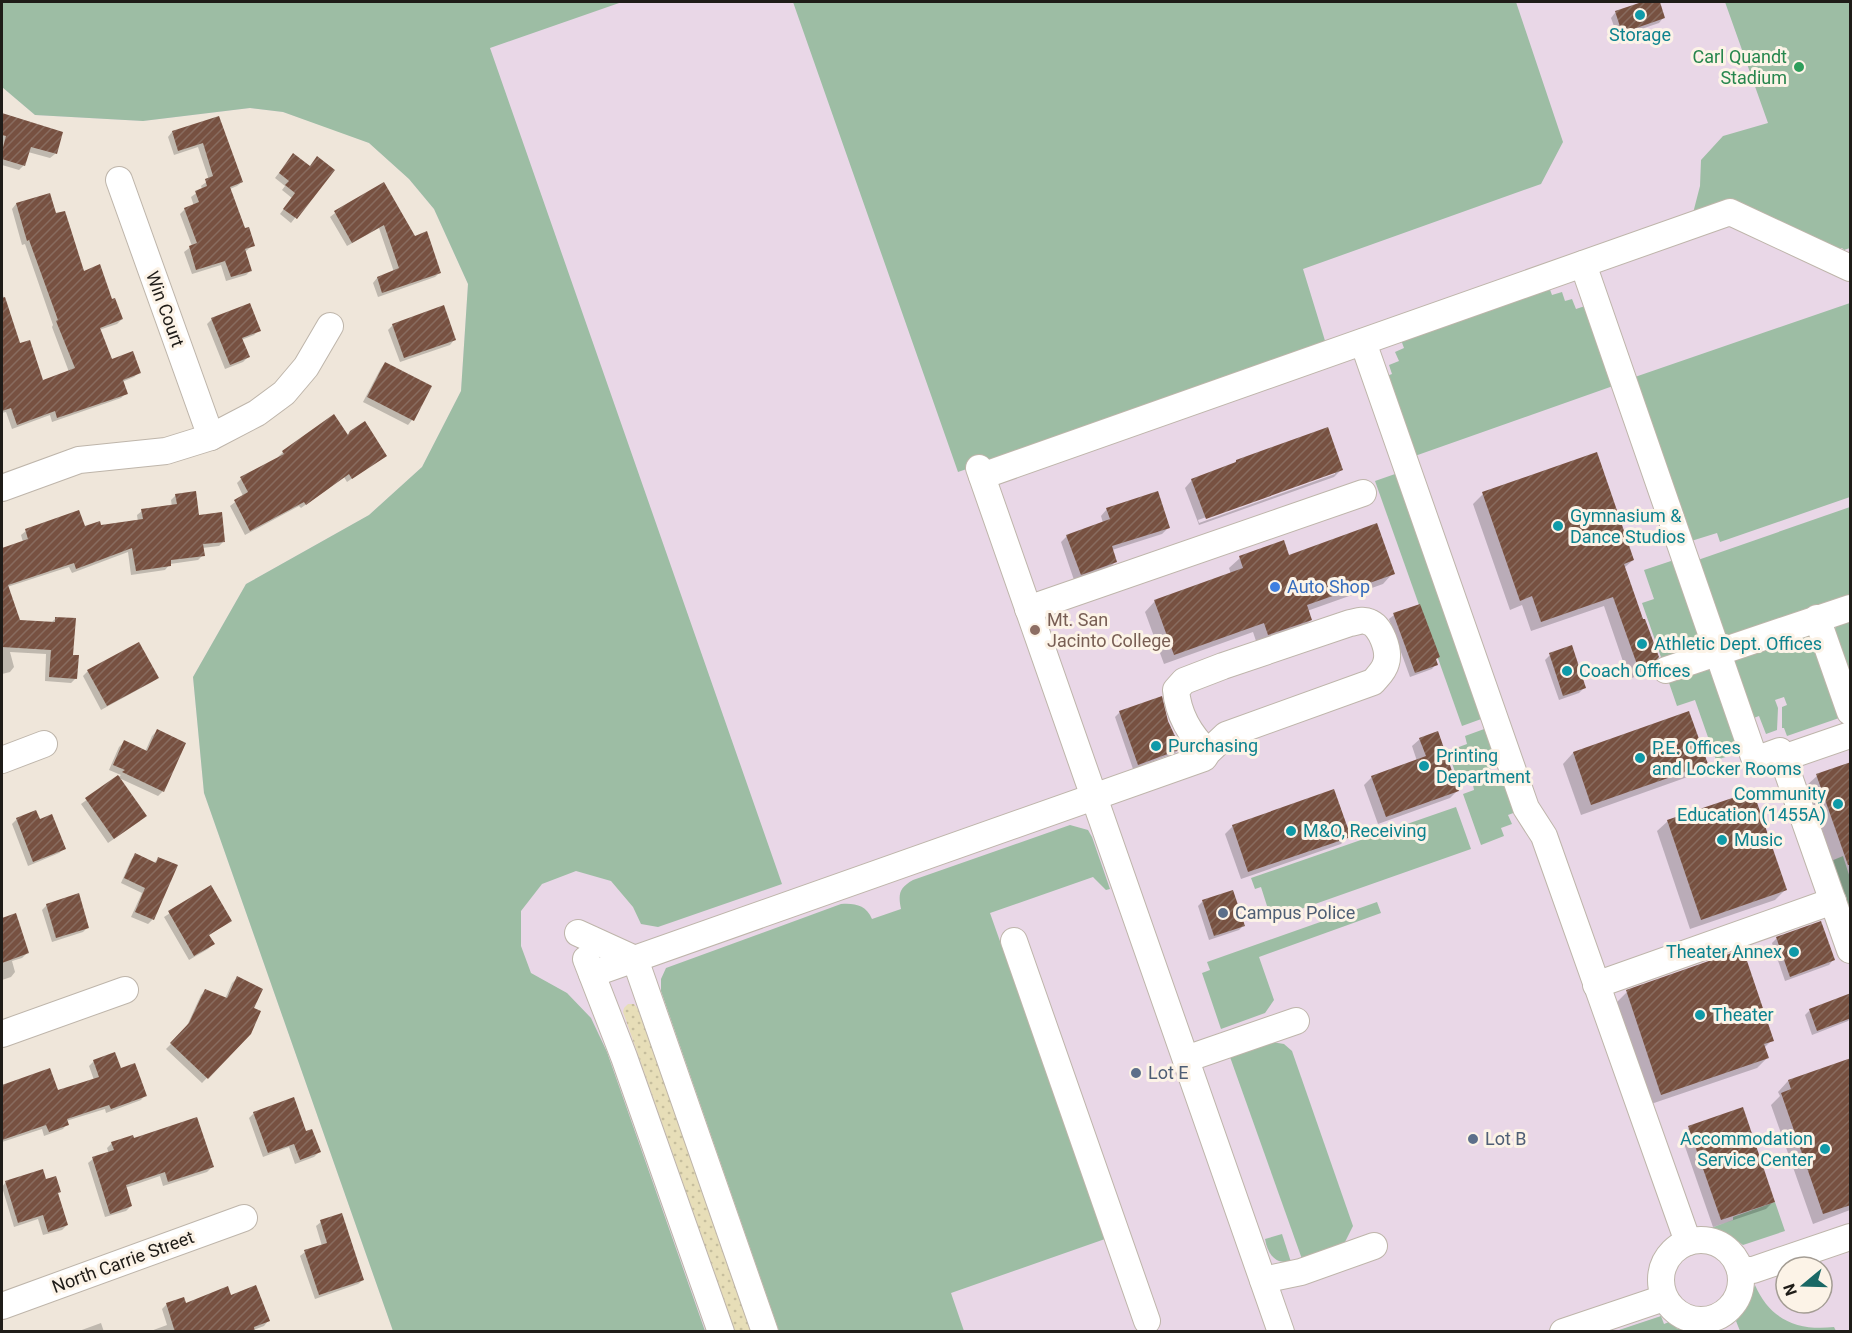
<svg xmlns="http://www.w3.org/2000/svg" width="1852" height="1333" font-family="Roboto,sans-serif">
<defs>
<pattern id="sand-dots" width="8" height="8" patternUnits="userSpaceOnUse" patternTransform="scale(1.5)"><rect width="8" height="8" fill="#e7deb8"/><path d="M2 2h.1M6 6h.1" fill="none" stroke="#c6be9d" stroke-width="1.8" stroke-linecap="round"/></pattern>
<pattern id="building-hatch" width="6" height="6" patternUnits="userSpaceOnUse" patternTransform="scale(1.5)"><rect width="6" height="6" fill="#775141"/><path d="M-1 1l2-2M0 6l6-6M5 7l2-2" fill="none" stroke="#886c5f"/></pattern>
</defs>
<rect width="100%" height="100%" fill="#efe6da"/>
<path fill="#e9d7e7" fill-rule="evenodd" d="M2 2H1850V1331H393L204 793 193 677 246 584 369 515 422 467 461 391 468 284 434 209 409 179 369 143 335 130 283 112 250 108 143 121 35 115 2 87ZM1786 1267H1822V1303H1786Z"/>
<g fill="#9dbda4">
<polygon points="2,2 622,2 490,48 782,884 658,927 641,924 633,907 611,881 576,871 542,884 521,911 521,946 531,973 567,993 591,1018 607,1052 705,1331 393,1331 204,793 193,677 246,584 369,515 422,467 461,391 468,284 434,209 409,179 369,143 283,112 250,108 143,121 35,115 2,87"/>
<polygon points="793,2 1516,2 1563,142 1541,184 1303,269 1326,344 958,472"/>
<polygon points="1725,2 1850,2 1850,248 1844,250 1842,248 1834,250 1692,217 1700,186 1701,160 1723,136 1768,123"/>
<polygon points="1549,287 1552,295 1562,292 1565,301 1572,299 1576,309 1585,306 1613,386 1412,457 1384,377 1392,374 1389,365 1399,361 1395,352 1404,348 1401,340"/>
<polygon points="1850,303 1850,497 1720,542 1717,533 1688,542 1632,378"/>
<polygon points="1398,473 1484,718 1462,726 1375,481"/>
<polygon points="1850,507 1850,595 1723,640 1695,561"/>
<polygon points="1674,560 1704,646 1662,660 1642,603 1654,599 1644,570"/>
<polygon points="1850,617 1850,685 1834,631 1838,622"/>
<polygon points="1807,635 1813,639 1842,717 1787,736 1784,728 1782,728 1782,707 1787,705 1784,697 1775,700 1778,708 1777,730 1766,734 1759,716 1751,719 1729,660"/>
<polygon points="1711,664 1742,752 1716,760 1695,700 1677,706 1668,680"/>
<polygon points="1487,728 1500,765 1470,776 1468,771 1456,775 1448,751 1467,744 1465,736"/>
<polygon points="1503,774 1516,812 1508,815 1512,824 1501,828 1504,836 1481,845 1463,794 1474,790 1473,785"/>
<polygon points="1456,807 1471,849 1281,916 1277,906 1268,909 1261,887 1255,889 1251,878"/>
<path d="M1070 825 1088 830 1092 837 1110 889 1106 890 1093 877 990 913 1105 1239 951 1293 964 1331H779L661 991V979L666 968 841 904C855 903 866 905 872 919L901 909C898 894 899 888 913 880Z"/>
<polygon points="1843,856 1850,878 1850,918 1831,861"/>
<polygon points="1377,902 1381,913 1259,957 1274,1000 1265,1013 1221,1029 1202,973 1210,970 1207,962"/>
<polygon points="1272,1042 1284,1044 1292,1051 1353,1226 1344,1244 1302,1259 1230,1057"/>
<path d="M1775 1202 1785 1231 1743 1245C1732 1237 1722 1231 1708 1229L1733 1220V1217Z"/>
<path d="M1282 1234 1291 1262C1275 1264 1268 1255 1265 1239Z"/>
<path d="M1755 1285C1770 1320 1798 1331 1834 1327L1836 1331H1740L1736 1321 1747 1306Z"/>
<polygon points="1661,1316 1664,1324 1674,1320 1677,1329 1686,1326 1688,1331 1616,1331"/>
</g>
<polygon fill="url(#sand-dots)" points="628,1004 634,1004 638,1009 752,1331 735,1331 623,1012 624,1008"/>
<g fill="#0003" fill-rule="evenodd">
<polygon points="1647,2 1658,2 1663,18 1659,23 1618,37 1611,18 1615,13"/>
<polygon points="2,115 61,133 55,154 50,158 28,152 24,165 19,170 2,165"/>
<polygon points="218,117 242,182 237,186 230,189 244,230 253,245 245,252 251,270 246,275 226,281 221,265 192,274 184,252 192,246 180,214 185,209 194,206 191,197 202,189 201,186 209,180 198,147 174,155 168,137 172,132"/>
<polygon points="289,160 309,167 332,170 291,223 280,214 292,198 282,190 285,186 275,178"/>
<polygon points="384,185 414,237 440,272 435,277 378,297 373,283 377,278 394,272 379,228 347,246 330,217 335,213"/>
<polygon points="16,204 55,215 83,272 111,301 122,319 117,324 99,330 111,361 139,372 134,377 122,382 126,393 121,398 52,422 50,415 12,429 6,412 2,413 2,292 19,345 42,382 69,372 52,327 53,325 25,244 22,245 12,209"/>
<polygon points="212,319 259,330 254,335 241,340 248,357 243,362 225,369 207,324"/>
<polygon points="393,325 454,340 450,345 400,362 388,330"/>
<polygon points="385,363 412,420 408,425 363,402 381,368"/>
<polygon points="351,432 386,455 347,482 344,477 301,508 299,506 245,535 230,506 243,496 237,483 241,479 279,458 278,457 283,452 347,436"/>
<path d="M1236 461 1342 469 1334 477 1199 525 1185 488 1192 480 1233 465ZM1335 471V474L1199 523 1198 520Z"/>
<polygon points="1483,494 1633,560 1624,568 1651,664 1640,675 1629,679 1604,606 1531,631 1522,605 1510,610 1473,504"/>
<polygon points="176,495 224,541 219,546 202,548 203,555 198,560 170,564 165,570 131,575 128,552 72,573 69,567 7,587 19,621 51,623 56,618 72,657 76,678 71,683 45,681 46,654 10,652 14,667 10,672 2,674 2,566 16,561 23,542 21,535 26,531 84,528 138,522 137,515 142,511 172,507 171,500"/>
<polygon points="1107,509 1168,528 1162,534 1112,550 1116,561 1109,568 1074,580 1061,542 1067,536 1103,523 1101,516"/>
<polygon points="1240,558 1393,573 1383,584 1307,611 1311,620 1300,630 1257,644 1253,632 1164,664 1145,612 1155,601 1231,574 1229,568"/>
<polygon points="1394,615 1435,660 1436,664 1432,669 1410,677 1389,619"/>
<polygon points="139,644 157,678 152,682 101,710 83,676 88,671"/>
<polygon points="1550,655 1584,688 1579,693 1559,700 1545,660"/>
<polygon points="1120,712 1167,722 1180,749 1175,753 1133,769 1115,717"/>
<polygon points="157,731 163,791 158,796 119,778 140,821 108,843 81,804 121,775 109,770 119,747 124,742 145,752 152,736"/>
<polygon points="1420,739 1457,791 1450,798 1378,824 1364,785 1372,777 1417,761 1412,746"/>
<polygon points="1573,753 1706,764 1696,774 1581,815 1563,764"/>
<polygon points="1850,764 1850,913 1807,785 1817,776"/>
<polygon points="17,819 39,820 64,849 59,853 28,866 12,824"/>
<polygon points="1668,821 1785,890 1775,900 1690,929 1657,831"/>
<polygon points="1233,826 1349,836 1341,844 1241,879 1225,834"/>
<polygon points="135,855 154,863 159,858 153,919 148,924 131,917 142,893 121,883 131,860"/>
<polygon points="210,887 230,921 208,936 213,944 208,949 189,960 164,917"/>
<polygon points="1232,892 1244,925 1239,930 1209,940 1198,906 1202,902"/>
<polygon points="47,905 88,927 83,932 52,942 42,910"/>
<polygon points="15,915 27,953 22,958 12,961 15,972 11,977 2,980 2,920"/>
<polygon points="1820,923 1833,960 1829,965 1785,981 1772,943 1776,939"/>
<polygon points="237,978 252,1009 250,1033 202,1083 166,1049 185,1030 201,995 206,990 225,999 232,983"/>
<polygon points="1627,992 1772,1040 1764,1048 1767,1058 1757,1068 1651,1104 1617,1002"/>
<polygon points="1850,1008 1850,1019 1848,1021 1812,1035 1805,1015 1810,1010"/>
<polygon points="1850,1060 1850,1210 1813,1224 1771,1105 1780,1096 1778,1092 1788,1081"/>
<polygon points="94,1061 120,1070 145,1095 141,1100 106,1113 105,1109 66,1121 67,1124 63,1129 44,1136 42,1129 2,1142 2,1086 49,1070 57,1092 94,1080 89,1066"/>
<polygon points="254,1113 305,1133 319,1152 314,1157 295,1164 289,1147 263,1157 249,1118"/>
<polygon points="1689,1128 1773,1202 1766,1209 1713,1227 1681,1135"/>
<polygon points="133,1140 212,1167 207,1172 163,1186 160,1176 125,1188 131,1206 126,1211 105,1217 88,1163 93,1159 109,1154 107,1148 112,1143"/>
<polygon points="45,1181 57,1194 67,1225 62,1230 43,1235 38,1219 14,1227 2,1187 6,1182"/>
<polygon points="321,1222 363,1280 358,1284 315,1299 300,1256 305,1252 322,1246 316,1226"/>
<polygon points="230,1297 268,1321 264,1326 253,1330 254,1332 148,1332 167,1325 162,1309 167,1304 185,1305"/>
<polygon points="101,1323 104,1332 79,1332 79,1331"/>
</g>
<g fill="url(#building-hatch)">
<polygon points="1642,2 1660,2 1665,18 1622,33 1615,11"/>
<polygon points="2,113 63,132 57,154 31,147 25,166 2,159 2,151 6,136 2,135"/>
<polygon points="219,116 243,182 230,187 245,228 249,227 255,246 245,249 252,271 231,277 225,261 196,270 189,246 197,243 184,208 199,202 195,191 207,186 205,179 213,176 203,143 178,151 172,131"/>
<polygon points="293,153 310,166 317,156 335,170 297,219 283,209 295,193 285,185 289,181 279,173"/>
<polygon points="384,182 415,236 427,231 441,273 382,293 377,277 399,268 384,225 352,243 334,211"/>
<polygon points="50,193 56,213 65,211 84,271 100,264 112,299 115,298 123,319 100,328 112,359 133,351 141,373 123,380 128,394 57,418 55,411 17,425 11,408 2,411 2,298 5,297 20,343 30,340 43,380 75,368 56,321 58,320 29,240 27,241 16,203"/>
<polygon points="250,303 261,331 242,338 250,357 230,365 211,318"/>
<polygon points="444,305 456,340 404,358 392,324"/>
<polygon points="385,362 432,386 414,421 367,397"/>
<polygon points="334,414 348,435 350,431 365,421 387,456 352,479 349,474 306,505 304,502 250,531 234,500 248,492 240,477 284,454 282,451"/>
<polygon points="1328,427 1343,470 1206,519 1191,479 1236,462 1236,460"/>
<polygon points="1597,452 1634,560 1624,564 1643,619 1645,619 1659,657 1652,665 1639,670 1613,597 1541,622 1532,596 1520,601 1482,492"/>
<polygon points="196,491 199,515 222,512 225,542 203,544 205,556 171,560 171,566 136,571 132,548 76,569 74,563 8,585 20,620 55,622 55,617 76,618 73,655 79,655 77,679 49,677 51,650 2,647 2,548 28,539 25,529 79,510 85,526 100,521 101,525 143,519 141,509 177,504 175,494"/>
<polygon points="1158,491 1170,528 1112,546 1117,562 1081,575 1066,535 1110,519 1106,508"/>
<polygon points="1377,523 1395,574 1307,605 1312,620 1268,635 1264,623 1174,655 1154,600 1243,568 1239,556 1284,540 1289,555"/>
<polygon points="1420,604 1440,657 1436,659 1438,665 1415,673 1393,613"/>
<polygon points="139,642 159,678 107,706 87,670"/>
<polygon points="1572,645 1586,688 1563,696 1549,653"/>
<polygon points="1162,696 1168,721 1181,749 1138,765 1119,711"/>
<polygon points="1689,711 1708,764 1591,805 1573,752"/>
<polygon points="157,729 186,743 164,792 122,772 125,770 113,765 124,740 147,751"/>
<polygon points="1438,731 1459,791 1386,817 1371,776 1426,756 1419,738"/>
<polygon points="1851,762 1851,865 1848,865 1816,774"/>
<polygon points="118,775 147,816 114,839 85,798"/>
<polygon points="1334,789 1351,837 1248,872 1232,825"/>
<polygon points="1753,791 1787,890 1701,920 1667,820"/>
<polygon points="36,810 40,819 52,814 66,849 33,862 16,818"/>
<polygon points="135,853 156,863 158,857 178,865 154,920 135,912 145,888 124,878"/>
<polygon points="211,885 232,921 209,935 215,944 194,956 168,911"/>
<polygon points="1233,890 1245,926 1214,936 1202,900"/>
<polygon points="79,893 89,928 56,938 46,904"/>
<polygon points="16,913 29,953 2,963 2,918"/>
<polygon points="1821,921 1835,960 1790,977 1776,937"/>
<polygon points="1743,949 1774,1041 1764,1044 1769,1058 1661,1095 1626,990"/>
<polygon points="237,976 263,989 254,1008 261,1011 251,1034 208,1079 170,1043 189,1023 205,989 227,998"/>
<polygon points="1851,993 1851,1018 1817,1031 1809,1009"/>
<polygon points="115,1052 121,1068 135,1063 147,1096 111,1109 109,1105 67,1119 69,1125 49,1132 46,1125 2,1140 2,1085 50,1068 58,1090 99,1077 93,1060"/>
<polygon points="1851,1058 1851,1205 1823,1214 1781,1093 1791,1089 1788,1080"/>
<polygon points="294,1097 306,1131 312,1129 321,1152 300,1160 294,1144 268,1153 253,1112"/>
<polygon points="1743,1107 1775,1202 1721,1220 1688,1126"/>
<polygon points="197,1117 214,1167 168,1182 165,1172 126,1185 132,1206 110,1214 92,1157 114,1150 111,1142 133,1135 134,1138"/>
<polygon points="43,1169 46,1179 56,1176 61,1192 58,1193 68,1225 48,1232 43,1215 18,1223 5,1181"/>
<polygon points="342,1213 364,1280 319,1295 304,1250 327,1243 320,1220"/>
<polygon points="256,1285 270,1321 254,1327 255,1332 175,1332 166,1303 184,1297 186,1303 228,1286 231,1295"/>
</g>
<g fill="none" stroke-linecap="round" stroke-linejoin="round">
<g stroke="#beb5aa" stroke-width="28">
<g id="minor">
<polyline points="119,180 211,437"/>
<polyline points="1583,264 1755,760 1780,751 1850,950"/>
<polyline points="1363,342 1526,808 1544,836 1688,1242"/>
<polyline points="979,468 1281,1332"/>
<polyline points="982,476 1730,212 1850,268"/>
<polyline points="2,488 79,460 166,451 211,437 257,413 284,393 306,367 330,326"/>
<polyline points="1028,609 1363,493"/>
<polyline points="1817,618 1850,712"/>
<polyline points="1666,670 1850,608"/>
<polyline points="1783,758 1850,735"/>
<polyline points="2,760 44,744"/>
<polyline points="578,933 635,959 765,1332"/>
<polyline points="1014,941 1147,1321"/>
<polyline points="586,959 624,1057 721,1332"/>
<path d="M592 974 1204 758 1208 752 1226 735 1373 682C1378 676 1384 671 1386 663 1390 651 1381 626 1369 622 1363 619 1356 622 1350 623L1223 666 1184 681 1176 690C1178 714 1191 736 1208 752"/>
<polyline points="1596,985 1833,901"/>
<polyline points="2,1034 125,990"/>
<polyline points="1186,1059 1296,1021"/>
<circle cx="1701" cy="1280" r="40"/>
<polyline points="1740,1270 1753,1270 1850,1237"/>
<polyline points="1263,1280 1301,1272 1374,1246"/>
<polyline points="2,1306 244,1218"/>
<polyline points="1563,1332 1664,1298"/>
</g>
</g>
<use href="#minor" stroke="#fff" stroke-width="26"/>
</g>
<g fill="#0f9aa8" stroke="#fcf3e7" stroke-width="2">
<circle cx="1640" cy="15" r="6"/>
<circle cx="1558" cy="526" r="6"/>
<circle cx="1642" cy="644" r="6"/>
<circle cx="1567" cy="671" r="6"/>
<circle cx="1156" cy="746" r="6"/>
<circle cx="1640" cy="758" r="6"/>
<circle cx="1424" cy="766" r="6"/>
<circle cx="1838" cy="804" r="6"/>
<circle cx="1291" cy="831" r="6"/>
<circle cx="1722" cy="840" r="6"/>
<circle cx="1794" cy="952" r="6"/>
<circle cx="1700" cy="1015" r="6"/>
<circle cx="1825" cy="1149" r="6"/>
</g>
<circle fill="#2e9e5b" stroke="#fcf3e7" stroke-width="2" cx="1799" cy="67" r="6"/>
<circle fill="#3f7fe0" stroke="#fcf3e7" stroke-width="2" cx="1275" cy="587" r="6"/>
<circle fill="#8d6e63" stroke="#fcf3e7" stroke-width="2" cx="1035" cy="630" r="6"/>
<g fill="#5c6f8a" stroke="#fcf3e7" stroke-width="2">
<circle cx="1223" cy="913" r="6"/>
<circle cx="1136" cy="1073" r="6"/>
<circle cx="1473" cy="1139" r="6"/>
</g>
<g text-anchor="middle" stroke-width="6" stroke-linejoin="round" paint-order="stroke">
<g font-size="18" fill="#0d838f" stroke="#fcf3e7" text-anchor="start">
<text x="1640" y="41" text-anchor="middle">Storage</text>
<text x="1570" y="522">Gymnasium &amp;<tspan x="1570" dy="21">Dance Studios</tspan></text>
<text x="1654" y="650">Athletic Dept. Offices</text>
<text x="1579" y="677">Coach Offices</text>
<text x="1168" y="752">Purchasing</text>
<text x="1652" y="754">P.E. Offices<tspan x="1652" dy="21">and Locker Rooms</tspan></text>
<text x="1436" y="762">Printing<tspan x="1436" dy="21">Department</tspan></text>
<text x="1826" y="800" text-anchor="end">Community<tspan x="1826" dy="21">Education (1455A)</tspan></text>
<text x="1303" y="837">M&amp;O, Receiving</text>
<text x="1734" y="846">Music</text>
<text x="1782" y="958" text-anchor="end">Theater Annex</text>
<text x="1712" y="1021">Theater</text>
<text x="1813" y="1145" text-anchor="end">Accommodation<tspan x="1813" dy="21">Service Center</tspan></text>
</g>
<g font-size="18" fill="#27864d" stroke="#fcf3e7" text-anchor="end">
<text x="1787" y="63">Carl Quandt<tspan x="1787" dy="21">Stadium</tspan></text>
</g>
<g font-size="18" fill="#1f1c18" stroke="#fcf3e7">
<text transform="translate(165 309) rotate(70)" y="6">Win Court</text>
<text transform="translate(123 1262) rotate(-20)" y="6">North Carrie Street</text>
</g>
<g font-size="18" fill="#366cbe" stroke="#fcf3e7" text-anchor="start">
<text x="1287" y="593">Auto Shop</text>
</g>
<g font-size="18" fill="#785e54" stroke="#fcf3e7" text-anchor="start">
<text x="1047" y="626">Mt. San<tspan x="1047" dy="21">Jacinto College</tspan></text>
</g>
<g font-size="18" fill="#4e5e75" stroke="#fcf3e7" text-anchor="start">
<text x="1235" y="919">Campus Police</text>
<text x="1148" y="1079">Lot E</text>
<text x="1485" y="1145">Lot B</text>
</g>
</g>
<rect width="1852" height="1333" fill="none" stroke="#1f1c18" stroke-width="6"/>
<g transform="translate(1804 1285) rotate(251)"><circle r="28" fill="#fcf3e7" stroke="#a49d94" stroke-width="1.5"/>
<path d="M0-4.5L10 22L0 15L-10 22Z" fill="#1a6865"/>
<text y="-9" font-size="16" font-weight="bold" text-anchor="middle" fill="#1f1c18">N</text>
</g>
</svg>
